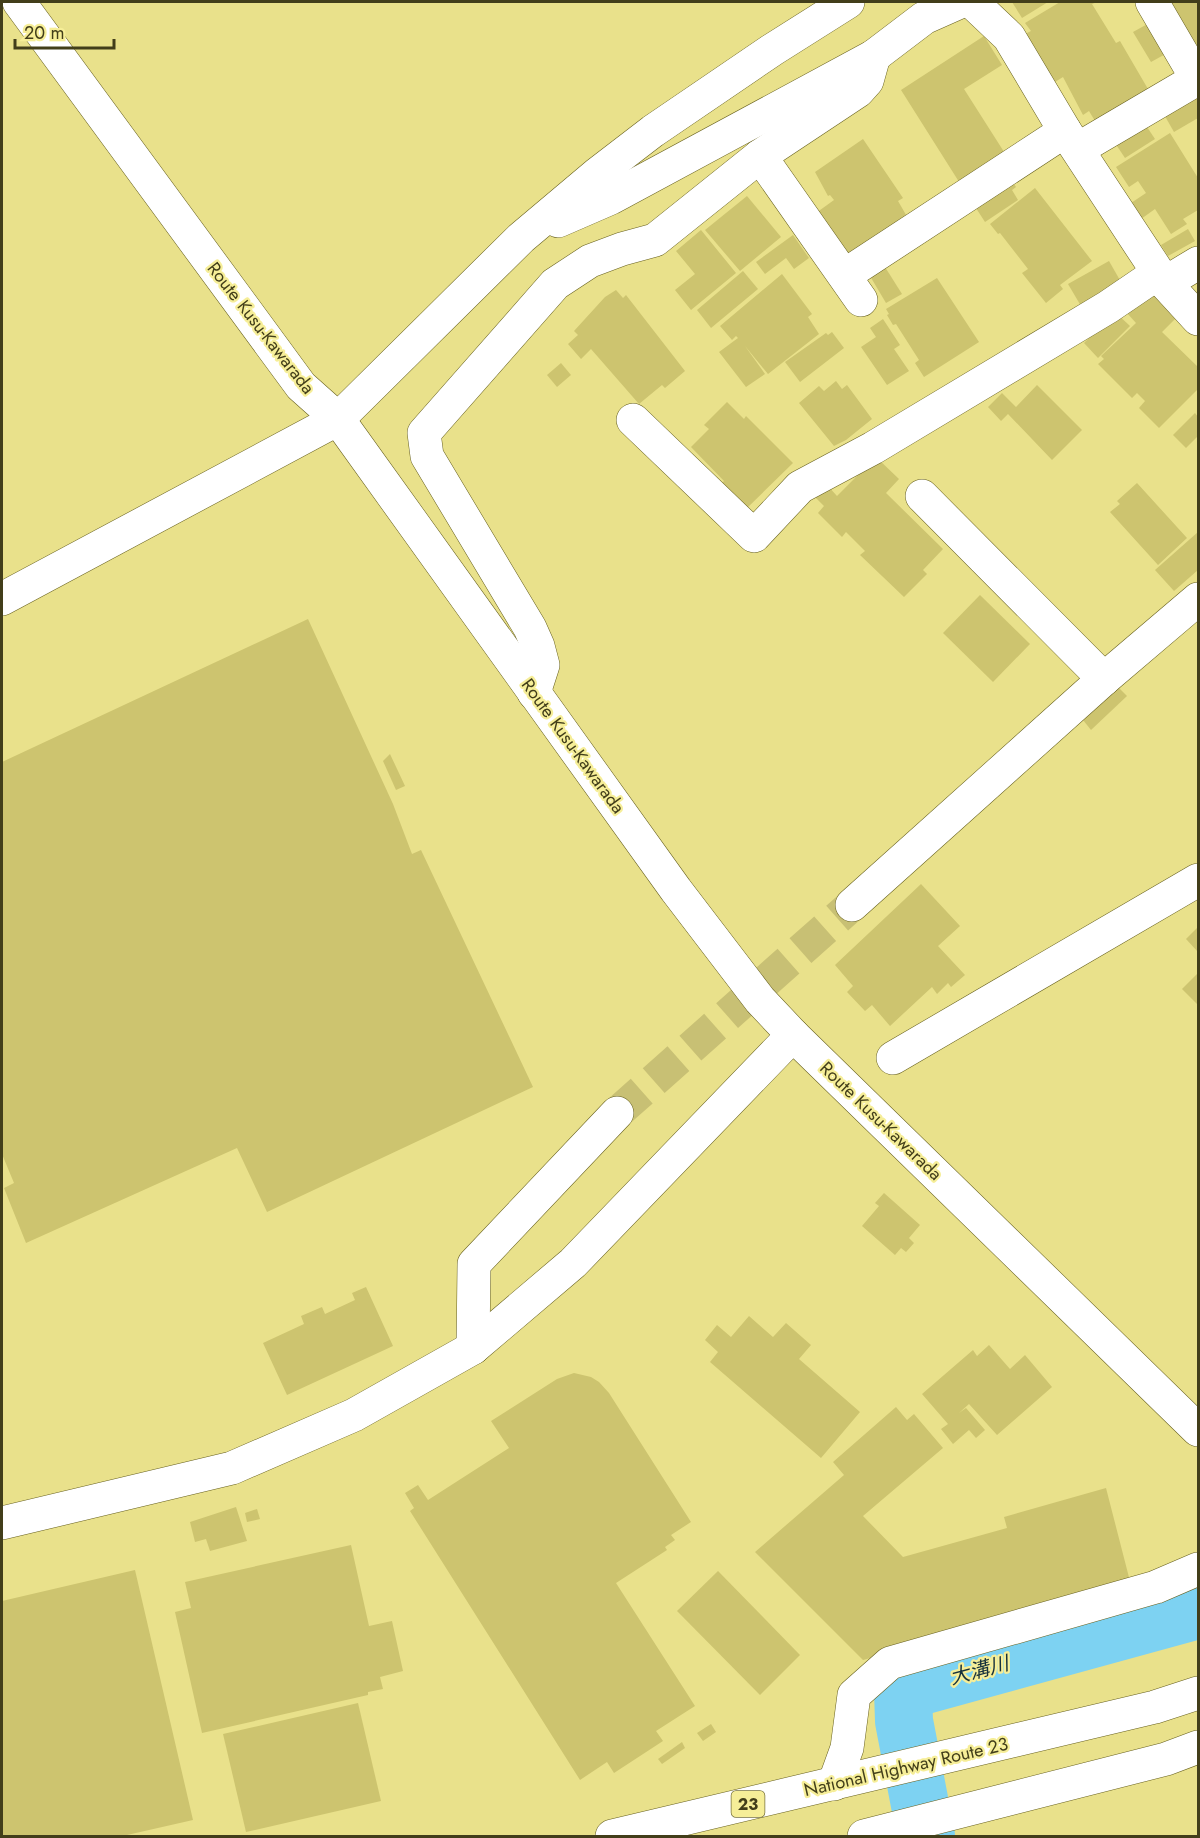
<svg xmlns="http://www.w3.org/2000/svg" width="1200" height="1838" font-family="Jost,'Noto Sans JP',sans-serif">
<rect width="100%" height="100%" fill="#e9e18b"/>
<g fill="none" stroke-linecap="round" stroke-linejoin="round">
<polyline stroke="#7dd2f2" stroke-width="58" points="926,1836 904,1721 903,1691 1198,1610"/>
</g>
<g fill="#cdc46f">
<polygon points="1012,2 1048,2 1022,18"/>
<polygon points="1060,2 1097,2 1092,4 1116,43 1120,41 1148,89 1095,121 1089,111 1083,115 1063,77 1055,82 1025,34 1031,31 1025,23"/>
<polygon points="1162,2 1198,2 1198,43 1190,48"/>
<polygon points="1153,21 1171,51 1151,62 1133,32"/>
<polygon points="984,36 1002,65 964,89 1006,155 961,185 901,90"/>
<polygon points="1198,87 1198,118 1174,132 1162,111"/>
<polygon points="1143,121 1155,139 1125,158 1113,140"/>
<polygon points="1170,133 1198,178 1198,210 1183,219 1187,224 1171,234 1155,209 1141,219 1131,203 1146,193 1138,181 1129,187 1116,167"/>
<polygon points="863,139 903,198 898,201 909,220 850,262 816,213 834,200 830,195 828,196 815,172"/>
<polygon points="1011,180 1016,187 1012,190 1018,200 985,222 974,205"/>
<polygon points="1035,188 1092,261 1060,285 1063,289 1046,303 1022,273 1028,269 1000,233 998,234 990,224"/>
<polygon points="747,196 781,237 740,271 705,230"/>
<polygon points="1188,229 1195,241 1168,256 1161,245"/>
<polygon points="701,230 736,273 691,310 675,290 695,274 676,251"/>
<polygon points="793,235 809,258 794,269 786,258 765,274 756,262"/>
<polygon points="1109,261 1121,282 1081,306 1068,284"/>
<polygon points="885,267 902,294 886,303 870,276"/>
<polygon points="743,271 758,289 711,328 697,310"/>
<polygon points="782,274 812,314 808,317 819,334 768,374 745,346 765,374 746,387 719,352 738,338 736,336 732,340 720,326"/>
<polygon points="937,278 979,342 924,377 915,363 919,360 896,324 893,325 887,315 889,314 886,309"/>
<polygon points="616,290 623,298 626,295 685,371 665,388 662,385 639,404 591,349 581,359 568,344 578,335 574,331 605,297"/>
<polygon points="1149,291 1176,318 1162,332 1198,367 1198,389 1159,428 1139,408 1145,401 1137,393 1132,398 1098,364 1104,359 1101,356 1136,323 1127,313"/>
<polygon points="1115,312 1130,326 1098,358 1084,343"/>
<polygon points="883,319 900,345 894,349 909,371 887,385 861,347 876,337 870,328"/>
<polygon points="832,332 844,348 800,382 785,362 826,333 828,335"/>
<polygon points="561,363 571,375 557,387 547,375"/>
<polygon points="836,381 842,389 847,385 872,419 846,440 834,446 799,403 819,386 824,391"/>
<polygon points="1037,385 1082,430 1052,460 1008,414 1001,421 988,407 1002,393 1016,407"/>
<polygon points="727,402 744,419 746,416 793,463 745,510 720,485 724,481 691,447 709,429 704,425"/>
<polygon points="1195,413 1198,417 1198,436 1186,448 1173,435"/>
<polygon points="876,457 899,479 886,493 943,549 923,570 927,574 904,597 860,555 865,551 846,532 842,537 818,513 824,506 815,497 827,485 837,496"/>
<polygon points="1137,483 1187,538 1158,565 1110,512 1120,504 1117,501"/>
<polygon points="1198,532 1198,570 1174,591 1155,570"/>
<polygon points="980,595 1030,644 993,682 943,633"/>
<polygon points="308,619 393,804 412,854 421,850 533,1087 267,1212 237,1148 26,1243 4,1188 14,1183 2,1154 2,762"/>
<polygon points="1118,687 1127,696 1091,730 1083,720"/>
<polygon points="390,754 405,786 396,790 383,761"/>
<polygon points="921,884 960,926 938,946 965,975 951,987 948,983 937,994 932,987 890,1026 872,1005 865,1011 847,992 853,986 835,965"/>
<polygon points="1198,927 1198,952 1186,939"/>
<polygon points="1198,973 1198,1005 1182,989"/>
<polygon points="884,1193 920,1225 909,1238 914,1243 906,1252 901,1248 895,1255 862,1226 879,1206 875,1203"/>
<polygon points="366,1287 393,1346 287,1395 263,1343 304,1324 301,1316 322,1307 325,1314 355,1300 352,1293"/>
<polygon points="749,1316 773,1337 786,1323 811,1345 799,1359 860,1412 821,1458 710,1362 718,1352 705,1340 717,1325 731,1337"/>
<polygon points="989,1345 1010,1369 1025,1355 1052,1387 997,1435 969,1404 959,1413 966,1408 985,1430 976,1438 969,1430 953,1444 941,1429 948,1424 922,1394 973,1350 977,1356"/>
<polygon points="574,1373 591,1377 599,1382 609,1393 691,1522 671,1535 675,1540 665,1547 667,1550 616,1583 695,1706 656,1731 663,1741 614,1773 607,1762 580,1780 410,1511 414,1508 405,1493 418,1485 428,1500 509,1448 491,1421 557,1379"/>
<polygon points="896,1407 907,1420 914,1414 943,1448 863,1516 903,1557 1007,1528 1004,1517 1106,1488 1132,1589 863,1660 755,1552 844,1475 833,1462"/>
<polygon points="236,1507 247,1541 210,1551 206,1539 195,1542 190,1522"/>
<polygon points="257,1509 260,1519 247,1522 245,1513"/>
<polygon points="351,1545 369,1626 392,1621 403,1671 380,1677 383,1689 368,1692 368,1695 202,1733 175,1612 191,1608 185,1582"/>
<polygon points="135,1570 193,1820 127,1835 127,1836 2,1836 2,1601"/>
<polygon points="718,1571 800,1655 760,1695 677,1611"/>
<polygon points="358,1703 381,1801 246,1832 223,1734"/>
<polygon points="711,1724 716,1732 703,1741 697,1733"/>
<polygon points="682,1742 685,1748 662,1764 658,1759"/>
</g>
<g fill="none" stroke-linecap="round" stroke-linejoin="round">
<polyline stroke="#c8c074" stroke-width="33" stroke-dasharray="33 16" stroke-linecap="butt" points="617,1113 852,905"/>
<g stroke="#67601e" stroke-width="34">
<g id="minor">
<polyline points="972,2 1009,37 1065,131 1165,283 1198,319"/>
<polyline points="1078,149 1197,79 1152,2"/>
<polyline points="760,156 861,300"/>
<polyline points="558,221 611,198 874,56 924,18 960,2"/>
<polyline points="845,275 1065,131"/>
<polyline points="1165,283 1198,263"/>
<polyline points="633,420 754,536 800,487 873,448 1108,307 1158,273"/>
<polyline points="922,496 1104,679"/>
<polyline points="2,599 338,419 521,238 597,174 653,131 772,50 848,2"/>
<polyline points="534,693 543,665 538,646 530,628 427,456 424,433 555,284 590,261 622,249 655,240 760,156 858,91 867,81 874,56"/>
<polyline points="852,905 1104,679 1198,599"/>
<polyline points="893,1058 1198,880"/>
<polyline points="473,1348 474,1264 617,1113"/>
<polyline points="2,1523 232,1468 354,1415 473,1348 573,1263 793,1035"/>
<polyline points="834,1784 847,1748 854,1695 890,1663 1156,1587 1198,1569"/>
</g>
</g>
<g stroke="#67601e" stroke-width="34">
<polyline id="major" points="19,2 301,386 338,419 676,890 760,1000 793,1035 1198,1430"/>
</g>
<g stroke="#67601e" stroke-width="34">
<g id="highway">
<polyline points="612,1836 1155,1707 1198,1693"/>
<polyline points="864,1836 1166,1759 1198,1747"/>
</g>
</g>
<use href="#minor" stroke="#fff" stroke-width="33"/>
<use href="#major" stroke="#fff" stroke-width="33"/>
<use href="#highway" stroke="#fff" stroke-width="33"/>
</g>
<g text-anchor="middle" stroke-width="4.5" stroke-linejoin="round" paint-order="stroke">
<rect fill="#f6ee98" stroke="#787340" stroke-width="1.5" x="731.5" y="1791" width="33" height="26" rx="4.5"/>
<g font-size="16" font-weight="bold" fill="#423e1a">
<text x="748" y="1810">23</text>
</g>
<g font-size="18" fill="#423e1a" stroke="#f6ee98">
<text transform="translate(261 328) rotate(52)" y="6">Route Kusu-Kawarada</text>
<text transform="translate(573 746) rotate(54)" y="6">Route Kusu-Kawarada</text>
<text transform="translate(881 1121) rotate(44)" y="6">Route Kusu-Kawarada</text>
<text transform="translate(906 1767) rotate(-13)" y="6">National Highway Route 23</text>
</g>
<g font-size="20" font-style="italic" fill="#17323c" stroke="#f6ee98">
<text transform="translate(979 1670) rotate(-15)" y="7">大溝川</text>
</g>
</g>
<rect width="1200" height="1838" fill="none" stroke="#423e1a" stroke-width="6"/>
<path d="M15 39v9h99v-9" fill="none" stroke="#423e1a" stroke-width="3"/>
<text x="24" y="39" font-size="18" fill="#423e1a" stroke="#f6ee98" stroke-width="4.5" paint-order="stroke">20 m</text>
</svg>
